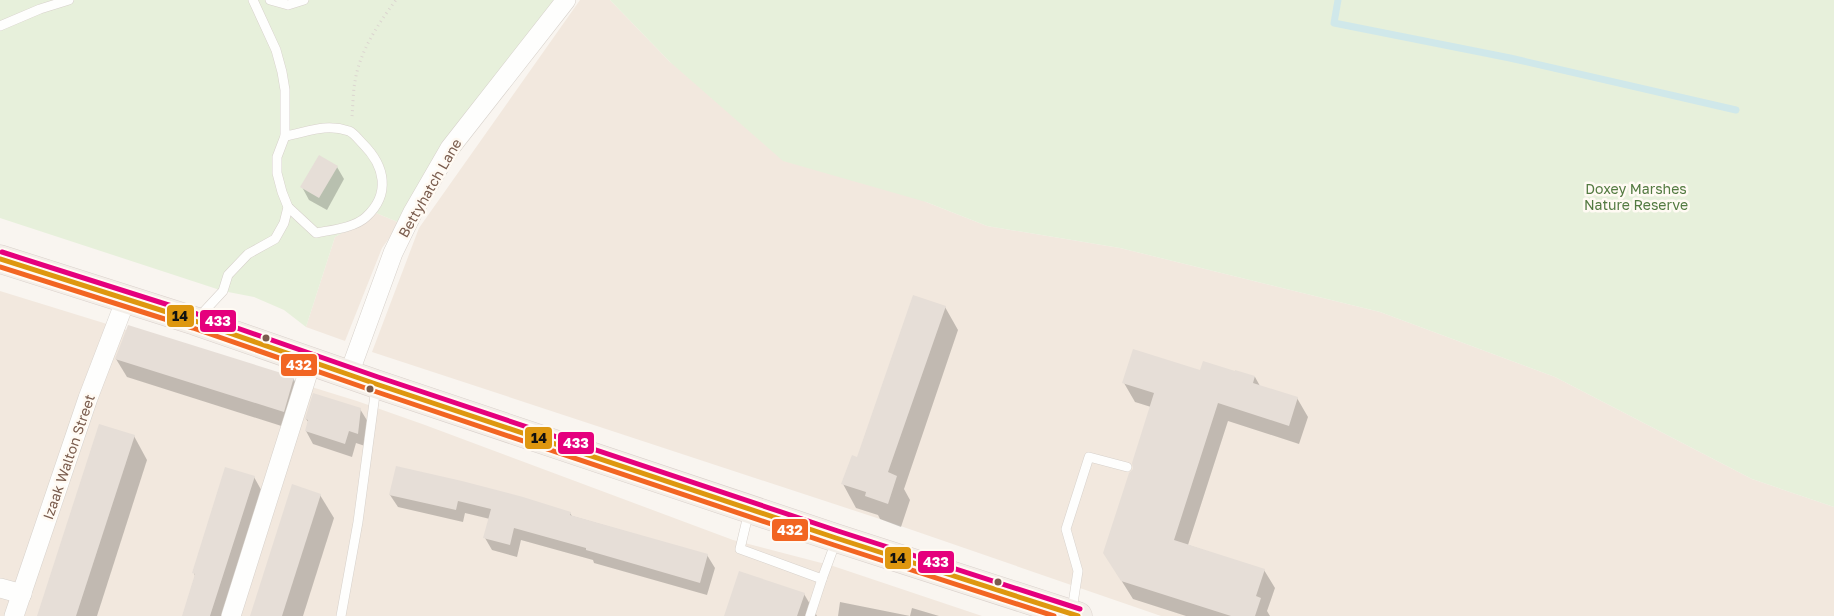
<svg xmlns="http://www.w3.org/2000/svg" width="1834" height="616" font-family="'Golos Text',sans-serif">
<rect width="100%" height="100%" fill="#f9f5f0"/>
<g fill="#f2e8de">
<polygon points="580,0 610,0 670,62 926,202 987,226 1120,248 1380,312 1555,377 1752,479 1834,507 1834,616 1161,616 886,521 372,352 419,228"/>
<polygon points="376,213 400,223 382,248 345,341 306,327 335,237"/>
<polygon points="0,291 357,401 425,425 733,540 833,566 982,616 0,616"/>
</g>
<g fill="#e7f0db">
<polygon points="0,0 554,0 400,223 376,213 335,237 306,327 284,310 254,297 223,291 0,218"/>
<polygon points="610,0 1834,0 1834,507 1752,479 1555,377 1380,312 1120,248 987,226 926,202 783,161 670,62"/>
</g>
<g fill="#0003">
<polygon points="337,167 344,179 327,210 309,200 302,187"/>
<polygon points="945,307 958,330 904,489 910,500 901,527 880,519 878,515 856,508 843,484"/>
<polygon points="116,359 293,378 304,396 294,430 127,377"/>
<polygon points="1201,372 1255,377 1260,386 1297,398 1308,417 1299,444 1228,421 1188,545 1264,570 1275,588 1267,611 1270,616 1186,616 1133,599 1116,572 1134,469 1151,407 1135,402 1124,383"/>
<polygon points="360,409 368,422 365,446 356,443 352,457 313,444 306,431 309,423 306,419"/>
<polygon points="134,436 147,460 97,616 38,616"/>
<polygon points="397,468 570,513 572,516 707,555 715,568 707,595 594,563 593,560 521,540 517,557 492,550 485,538 490,519 465,513 463,522 398,507 390,495"/>
<polygon points="254,477 264,495 226,616 183,616 195,576 194,573"/>
<polygon points="320,495 334,518 303,616 251,616"/>
<polygon points="804,594 817,616 725,616"/>
<polygon points="840,602 910,616 912,608 939,616 838,616"/>
</g>
<g fill="none" stroke-linecap="round" stroke-linejoin="round">
<polyline stroke="#d0e8ea" stroke-width="7" points="1338,0 1334,23 1510,58 1736,110"/>
</g>
<g fill="#e6ded7">
<polygon points="319,155 338,166 319,198 300,187"/>
<polygon points="913,295 946,306 888,472 897,476 888,504 865,496 866,492 841,484 852,455 857,457"/>
<polygon points="128,325 294,377 284,412 115,359"/>
<polygon points="1133,349 1200,370 1203,361 1235,371 1235,370 1255,376 1253,383 1298,397 1289,426 1218,403 1174,540 1265,569 1256,596 1261,598 1255,616 1231,616 1121,581 1103,553 1129,473 1133,469 1132,463 1154,393 1122,383"/>
<polygon points="313,393 361,408 358,434 349,431 345,444 305,431 308,420 305,419"/>
<polygon points="99,424 135,435 76,616 37,616"/>
<polygon points="396,466 462,481 523,497 571,512 570,515 708,554 700,583 586,550 586,548 514,528 510,545 483,538 491,509 458,501 456,510 389,495"/>
<polygon points="225,467 255,476 210,616 182,616 195,574 192,573"/>
<polygon points="292,484 321,494 282,616 250,616"/>
<polygon points="739,571 805,593 797,616 724,616"/>
</g>
<g fill="none" stroke-linecap="round" stroke-linejoin="round">
<g stroke="#d7d1cb" stroke-width="10">
<g id="service">
<polyline points="270,0 288,5 304,0"/>
<polyline points="0,26 40,9 69,0"/>
<path d="M285 136C308 132 325 123 349 131 354 133 359 140 363 144 385 166 391 194 366 217 354 228 331 230 316 233L288 207"/>
<polyline points="197,319 223,291 228,275 248,254 275,239 284,223 288,207 282,192 277,173 277,157 285,136 285,90 282,72 276,50 253,0"/>
<polyline points="749,511 740,549 822,579 836,541"/>
<polyline points="1072,610 1078,571 1066,529 1089,457 1127,467"/>
<polyline points="341,616 358,522 376,387"/>
<polyline points="810,616 822,579"/>
</g>
</g>
<g stroke="#d7d1cb" stroke-width="20">
<g id="minor">
<polyline points="349,374 393,253 413,212 450,148 566,0"/>
<polyline points="0,588 22,594"/>
<polyline points="14,616 88,398 126,299"/>
<polyline points="231,616 312,360"/>
</g>
</g>
<g stroke="#dad1cc" stroke-width="29">
<polyline id="primary" points="0,259 195,321 376,384 836,538 1078,616"/>
</g>
<path stroke="#dcd5d0" stroke-width="3" stroke-dasharray="1 4" stroke-linecap="butt" d="M352 116C353 105 353 92 355 81 360 51 378 24 396 0"/>
<use href="#service" stroke="#fefefd" stroke-width="9"/>
<use href="#minor" stroke="#fefefd" stroke-width="19"/>
<use href="#primary" stroke="#f3eee8" stroke-width="28"/>
<g stroke="#fffaf3" stroke-width="9">
<polyline id="bus-1" points="0,259 195,321 376,384 836,538 1078,616"/>
</g>
<g stroke="#fffaf3" stroke-width="9">
<polyline id="bus-2" points="0,267 193,328 374,391 834,545 1054,616"/>
</g>
<g stroke="#fffaf3" stroke-width="9">
<polyline id="bus-3" points="2,252 197,314 378,377 838,531 1080,609"/>
</g>
<use href="#bus-1" stroke="#de970f" stroke-width="5"/>
<use href="#bus-2" stroke="#f26522" stroke-width="5"/>
<use href="#bus-3" stroke="#e5007d" stroke-width="5"/>
</g>
<g fill="#7a5c4d" stroke="#fffaf3" stroke-width="2">
<circle cx="266" cy="338" r="4.5"/>
<circle cx="370" cy="389" r="4.5"/>
<circle cx="998" cy="582" r="4.5"/>
</g>
<g text-anchor="middle" stroke-width="5" stroke-linejoin="round" paint-order="stroke">
<g font-size="14" fill="#7a5c4d" stroke="#fffaf3">
<text transform="translate(430 188) rotate(-60)" y="5">Bettyhatch Lane</text>
<text transform="translate(69 457) rotate(-71)" y="5">Izaak Walton Street</text>
</g>
<g font-size="14" fill="#537a41" stroke="#fffaf3">
<text x="1636" y="194">Doxey Marshes<tspan x="1636" dy="16">Nature Reserve</tspan></text>
</g>
</g>
<g stroke="#fffaf3" stroke-width="2">
<rect x="166" y="304" width="29" height="24" rx="5" fill="#de970f"/>
<rect x="199" y="309" width="38" height="24" rx="5" fill="#e5007d"/>
<rect x="280" y="353" width="38" height="24" rx="5" fill="#f26522"/>
<rect x="524" y="426" width="29" height="24" rx="5" fill="#de970f"/>
<rect x="557" y="431" width="38" height="24" rx="5" fill="#e5007d"/>
<rect x="771" y="518" width="38" height="24" rx="5" fill="#f26522"/>
<rect x="884" y="546" width="28" height="24" rx="5" fill="#de970f"/>
<rect x="917" y="550" width="38" height="24" rx="5" fill="#e5007d"/>
</g>
<g font-size="14" text-anchor="middle" font-weight="bold" fill="#fff">
<text x="218" y="326">433</text>
<text x="299" y="370">432</text>
<text x="576" y="448">433</text>
<text x="790" y="535">432</text>
<text x="936" y="567">433</text>
</g>
<g font-size="14" text-anchor="middle" font-weight="bold" fill="#111">
<text x="180" y="321">14</text>
<text x="539" y="443">14</text>
<text x="898" y="563">14</text>
</g>
</svg>
